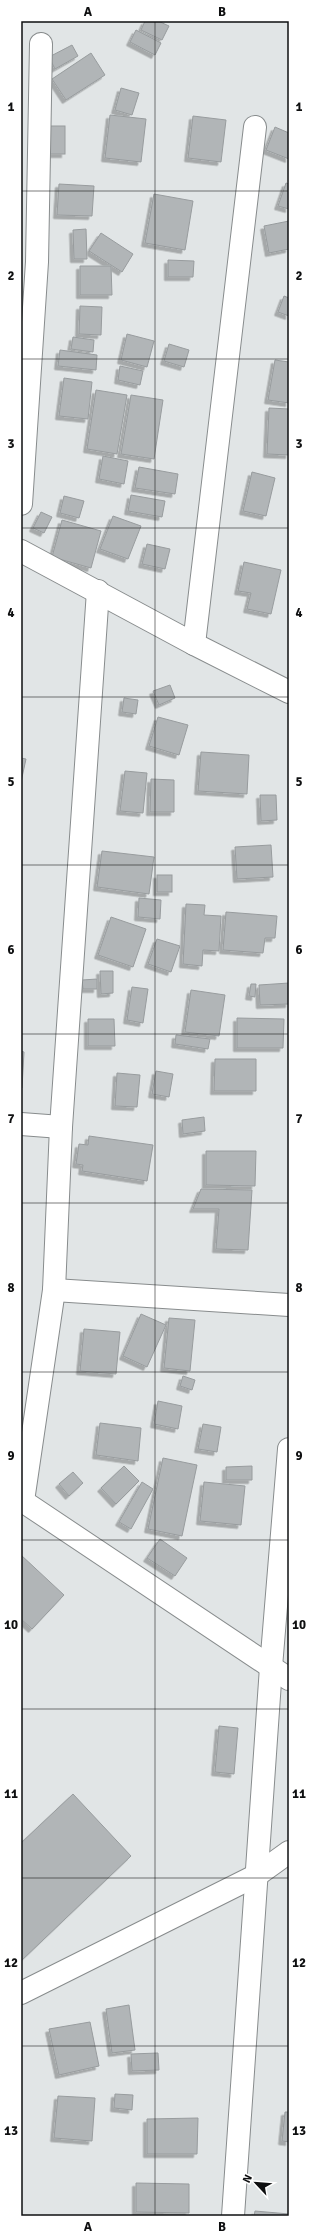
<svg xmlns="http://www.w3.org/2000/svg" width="310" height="2237" font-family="Signika,sans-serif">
<defs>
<filter id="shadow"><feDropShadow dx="-3.5" dy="3.5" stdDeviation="0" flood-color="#0004"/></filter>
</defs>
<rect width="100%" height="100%" fill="#e1e5e6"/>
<g fill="#b1b5b7" stroke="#989c9e" filter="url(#shadow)">
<polygon points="145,21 158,21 169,26 162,40 141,30"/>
<polygon points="136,30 161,43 155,55 130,42"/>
<polygon points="72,45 78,56 55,69 49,57"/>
<polygon points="91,53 105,75 66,100 52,79"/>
<polygon points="121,88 139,93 132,115 115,110"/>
<polygon points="110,115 146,119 141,162 105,158"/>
<polygon points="193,116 226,120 221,162 188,158"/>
<rect x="45" y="126" width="20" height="28"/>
<polygon points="275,127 289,133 289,159 266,150"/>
<polygon points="286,183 289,184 289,209 278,206"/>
<polygon points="59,184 94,186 92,216 57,215"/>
<polygon points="154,194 193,201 185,250 145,243"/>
<polygon points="289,221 289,249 269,253 264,226"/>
<polygon points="86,229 87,259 74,259 73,230"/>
<polygon points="101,233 133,254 122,272 89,251"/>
<polygon points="168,260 194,261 193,277 168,277"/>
<polygon points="80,266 111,266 112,295 80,295"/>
<polygon points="284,296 289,298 289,316 278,312"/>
<polygon points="80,306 102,307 101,335 79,334"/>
<polygon points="127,334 154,341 147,367 121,360"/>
<polygon points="73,337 94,340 93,352 71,349"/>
<polygon points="169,344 189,350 184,367 164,361"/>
<polygon points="60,350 97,355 96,370 58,366"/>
<polygon points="275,360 289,362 289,403 268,400"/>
<polygon points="120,366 143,371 140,385 118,380"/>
<polygon points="64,378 92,382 88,419 59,416"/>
<polygon points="96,390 127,395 117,454 87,449"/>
<polygon points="131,395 163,400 154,459 121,454"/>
<polygon points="269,408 289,409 289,455 267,454"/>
<polygon points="103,456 128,461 124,484 99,479"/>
<polygon points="139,467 178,474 175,494 135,488"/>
<polygon points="252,472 275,478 266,516 243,511"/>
<polygon points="131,495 165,501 162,517 128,511"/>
<polygon points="64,496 84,501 79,518 60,513"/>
<polygon points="41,512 52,517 44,533 33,528"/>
<polygon points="113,516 141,526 128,559 100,549"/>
<polygon points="62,520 101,531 91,568 52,557"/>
<polygon points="147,544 170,549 165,569 142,564"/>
<polygon points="244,562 281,570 271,614 247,609 251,593 238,591"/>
<polygon points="170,685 175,698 159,705 153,691"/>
<polygon points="124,698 138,700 136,714 122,712"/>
<polygon points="158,717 188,725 179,755 149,746"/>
<polygon points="201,752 249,755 247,794 198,791"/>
<polygon points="21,758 26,759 21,782"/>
<polygon points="125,771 147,773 143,813 120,811"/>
<polygon points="151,779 174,780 174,812 150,812"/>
<polygon points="260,795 276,795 277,820 261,821"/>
<polygon points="271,845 273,877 237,879 235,847"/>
<polygon points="102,851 154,857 149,894 97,887"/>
<rect x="157" y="875" width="15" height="17"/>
<polygon points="139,898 161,900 160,919 138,917"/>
<polygon points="186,904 205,905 204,915 221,916 219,951 203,950 202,966 183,964"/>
<polygon points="226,912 277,916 275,938 265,938 263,953 223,950"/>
<polygon points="111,917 146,929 133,967 98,955"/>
<polygon points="157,939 180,946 171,972 148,964"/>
<polygon points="100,971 113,971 113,993 101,994"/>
<polygon points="97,979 97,989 83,989 82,980"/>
<polygon points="289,983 289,1004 260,1005 259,985"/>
<polygon points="251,984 256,984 255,997 249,996"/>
<polygon points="132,987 148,989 143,1023 127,1020"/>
<polygon points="191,990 225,995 219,1036 185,1032"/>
<polygon points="237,1018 284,1019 283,1048 237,1048"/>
<polygon points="88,1019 114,1019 115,1046 88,1046"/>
<polygon points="176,1035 210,1039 208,1049 175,1044"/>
<polygon points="21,1051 24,1052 22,1088 21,1088"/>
<polygon points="215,1059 256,1059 256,1091 214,1091"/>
<polygon points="156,1071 173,1074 169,1097 152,1094"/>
<polygon points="117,1073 140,1075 137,1107 115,1106"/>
<polygon points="204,1117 205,1131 183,1134 182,1120"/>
<polygon points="89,1136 153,1145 147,1181 82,1171 83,1165 76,1164 79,1144 88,1145"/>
<polygon points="206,1151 256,1151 255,1186 206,1185"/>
<polygon points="201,1189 252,1190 248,1250 216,1249 219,1209 193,1209"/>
<polygon points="141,1314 166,1325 147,1367 123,1356"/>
<polygon points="169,1318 195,1320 190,1371 164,1368"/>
<polygon points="84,1329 120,1332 116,1374 80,1371"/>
<polygon points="183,1376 195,1380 192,1390 180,1386"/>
<polygon points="158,1401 182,1406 178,1429 154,1424"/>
<polygon points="100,1423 141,1428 138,1461 96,1455"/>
<polygon points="203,1424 221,1427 217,1452 198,1449"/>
<polygon points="163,1458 197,1465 182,1536 148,1529"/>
<polygon points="124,1466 139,1481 116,1504 101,1488"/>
<polygon points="252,1466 252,1480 226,1480 226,1467"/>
<polygon points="73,1472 83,1483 69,1496 59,1484"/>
<polygon points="142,1482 153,1489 131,1529 119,1522"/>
<polygon points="204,1482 245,1486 241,1525 200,1521"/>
<polygon points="160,1539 187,1558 175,1576 147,1558"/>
<polygon points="21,1555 64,1595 32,1629 21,1619"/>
<polygon points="219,1726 238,1728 234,1774 215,1772"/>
<polygon points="73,1794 131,1856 21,1961 21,1843"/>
<polygon points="129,2005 135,2050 112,2053 106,2009"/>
<polygon points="90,2022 99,2066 59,2075 49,2029"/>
<polygon points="158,2053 159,2070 132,2071 131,2054"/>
<polygon points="115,2094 133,2095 132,2110 114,2108"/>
<polygon points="58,2096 95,2098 92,2141 54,2138"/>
<polygon points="285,2112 289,2112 289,2142 282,2141"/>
<polygon points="198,2118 197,2154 147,2154 147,2119"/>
<polygon points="136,2183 189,2184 189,2213 136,2212"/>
<polygon points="255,2211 289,2214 289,2216 254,2216"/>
</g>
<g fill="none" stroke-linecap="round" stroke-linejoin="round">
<g stroke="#888c8d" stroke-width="24">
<g id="minor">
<polyline points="21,504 37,262 41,44"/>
<polyline points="21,551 194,644 289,692"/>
<polyline points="194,644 255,127"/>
<polyline points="21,1124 61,1127"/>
<polyline points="54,1290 289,1305"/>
<polyline points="21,1500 289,1679"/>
<polyline points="23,1501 54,1290 61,1127 98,591"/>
<polyline points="21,1993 257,1875 289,1852"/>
<polyline points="233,2216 271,1667 289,1449"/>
</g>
</g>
<use href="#minor" stroke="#fff" stroke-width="22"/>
</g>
<path fill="none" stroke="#0e0f10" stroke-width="1" stroke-opacity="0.55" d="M155 21V2216M21 191H289M21 359H289M21 528H289M21 697H289M21 865H289M21 1034H289M21 1203H289M21 1372H289M21 1540H289M21 1709H289M21 1878H289M21 2046H289"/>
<rect width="310" height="2237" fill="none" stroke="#ffffff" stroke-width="44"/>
<g transform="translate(256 2183) rotate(296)" stroke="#ffffff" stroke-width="3" paint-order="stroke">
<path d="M0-3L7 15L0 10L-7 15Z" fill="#0e0f10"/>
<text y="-6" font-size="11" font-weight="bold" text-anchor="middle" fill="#0e0f10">N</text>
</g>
<rect x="22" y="22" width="266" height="2193" fill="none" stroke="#0e0f10" stroke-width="1.5"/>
<g font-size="13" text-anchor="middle" font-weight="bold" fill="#0e0f10">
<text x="88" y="16">A</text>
<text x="222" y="16">B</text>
<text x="11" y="111">1</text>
<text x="299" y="111">1</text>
<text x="11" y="280">2</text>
<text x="299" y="280">2</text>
<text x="11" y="448">3</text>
<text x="299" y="448">3</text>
<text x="11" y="617">4</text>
<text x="299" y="617">4</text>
<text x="11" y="786">5</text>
<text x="299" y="786">5</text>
<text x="11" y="954">6</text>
<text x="299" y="954">6</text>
<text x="11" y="1123">7</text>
<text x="299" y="1123">7</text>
<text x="11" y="1292">8</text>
<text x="299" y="1292">8</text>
<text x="11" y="1460">9</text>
<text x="299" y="1460">9</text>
<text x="11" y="1629">10</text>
<text x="299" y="1629">10</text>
<text x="11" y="1798">11</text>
<text x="299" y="1798">11</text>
<text x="11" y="1967">12</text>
<text x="299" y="1967">12</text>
<text x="11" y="2135">13</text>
<text x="299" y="2135">13</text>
<text x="88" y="2231">A</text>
<text x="222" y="2231">B</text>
</g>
</svg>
